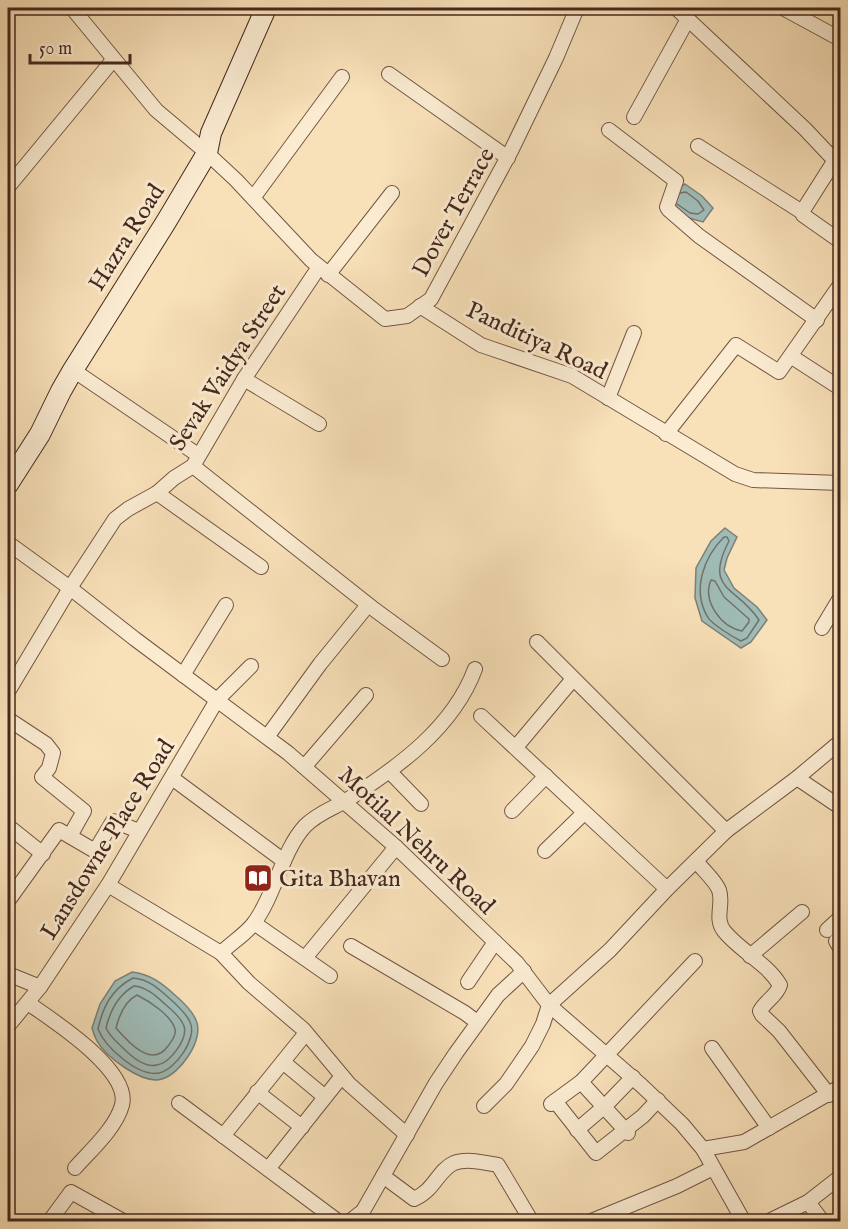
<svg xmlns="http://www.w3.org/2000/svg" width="848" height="1229" font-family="'IM FELL English',serif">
<rect width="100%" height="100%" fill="#f8e0b8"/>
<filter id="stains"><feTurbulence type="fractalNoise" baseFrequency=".00333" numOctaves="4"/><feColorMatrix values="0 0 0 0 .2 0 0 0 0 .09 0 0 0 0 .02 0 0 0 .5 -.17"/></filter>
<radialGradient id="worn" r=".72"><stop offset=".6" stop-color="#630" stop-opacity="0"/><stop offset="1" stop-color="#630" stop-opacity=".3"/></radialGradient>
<g fill="#9fbbb6" stroke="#7b8079" stroke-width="1.5">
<polygon points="685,184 702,196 713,208 703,222 689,218 669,204 674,190"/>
<polygon points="725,528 737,537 727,558 724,570 734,588 757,607 767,620 751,642 741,648 702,621 695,598 696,568 711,541"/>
<path d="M132 972C150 974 162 983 176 996 183 1002 192 1011 196 1020 205 1039 180 1074 162 1079 143 1085 106 1057 97 1041 95 1037 93 1032 92 1028L100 1004 115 981Z"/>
</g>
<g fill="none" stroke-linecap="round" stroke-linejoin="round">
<g stroke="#72726a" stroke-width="1.5">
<polyline points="677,204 690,213 698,214 704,210 698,201 686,192 680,193"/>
<path d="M724 537H727L729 541C703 591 737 586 759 620L747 638 741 641C733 637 711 624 707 616 692 589 704 557 724 537Z"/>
<path d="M711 580 715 581 724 597 749 619V622L742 631C721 627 702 601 711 580Z"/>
<path d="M133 978C148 979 158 988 169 998 177 1005 186 1013 190 1022 198 1038 175 1070 159 1073 138 1077 105 1047 98 1029 103 1006 112 989 133 978Z"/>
<path d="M134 986C147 987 157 997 166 1005 172 1010 181 1018 184 1026 188 1039 170 1063 157 1065 145 1068 132 1057 124 1049 118 1043 110 1037 106 1028 110 1011 118 995 134 986Z"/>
<path d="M137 995C149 1001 171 1015 175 1029 177 1035 171 1042 168 1046 152 1069 128 1042 116 1028 119 1016 125 1001 137 995Z"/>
</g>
<g stroke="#725644" stroke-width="16">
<g id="street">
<polyline points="72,8 156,110 207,153 236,180 311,260 385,319 407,316 431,299 511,151 556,58 577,8"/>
<polyline points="676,8 805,129 840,166"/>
<polyline points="783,8 840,39"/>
<polyline points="389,74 508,158"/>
<polyline points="634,117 688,19"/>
<polyline points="609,130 676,181 667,207 669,210 699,236 817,320"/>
<polyline points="698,146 802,212"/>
<polyline points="835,160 802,212 803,215 840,241"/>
<polyline points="8,187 113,60"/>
<polyline points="253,198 342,77"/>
<polyline points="328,275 392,193"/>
<polyline points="420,306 481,345 572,376 735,474 753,480 840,483"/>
<polyline points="792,357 840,388"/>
<polyline points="73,370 198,455"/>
<polyline points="244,379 319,424"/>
<polyline points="608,398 634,333"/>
<polyline points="666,434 736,345 779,372 840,285"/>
<polyline points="193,466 375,610 442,659"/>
<polyline points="157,493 261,567"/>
<polyline points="8,543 70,588 135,639 288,753 396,847 517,963 549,1005 641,1085 682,1124 703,1149 744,1222"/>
<polyline points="822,628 840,598"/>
<polyline points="537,642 726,831"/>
<polyline points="183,675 226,605"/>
<polyline points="8,690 9,690 70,588 115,519 128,509 157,493 174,478 193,466 244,379 319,267"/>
<polyline points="481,716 667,889"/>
<polyline points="8,719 46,744 53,753 49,768 42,777 84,811 70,836"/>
<polyline points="267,737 320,664 368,605"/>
<polyline points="516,747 573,679"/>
<polyline points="305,766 366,695"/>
<polyline points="390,772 421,804"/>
<polyline points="172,778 284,861"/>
<polyline points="797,778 840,807"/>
<polyline points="512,811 546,776"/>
<polyline points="8,826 43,854"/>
<polyline points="545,851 584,813"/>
<path d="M696 861C703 870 715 880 719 890 724 904 714 918 724 931 740 951 767 963 780 985 777 996 765 1001 760 1011L762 1015 779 1031 829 1095"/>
<polyline points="108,885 221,953 249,983 303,1029 349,1084 407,1135"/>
<polyline points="8,901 59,830 95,851 113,821 139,831"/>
<polyline points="254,923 330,976"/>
<polyline points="827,930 840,918"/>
<polyline points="836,941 840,948"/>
<polyline points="351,946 465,1013 477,1022"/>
<path d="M221 953C231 943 246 934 254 923 275 895 282 851 305 826 318 813 332 809 347 800 398 767 453 728 475 669"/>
<polyline points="750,956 802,912"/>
<polyline points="305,958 396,847"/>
<polyline points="8,974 40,987"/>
<polyline points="468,982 495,942"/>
<path d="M28 1003C52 1020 131 1070 122 1105 116 1128 90 1151 75 1168"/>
<polyline points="8,1026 40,987 108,885 217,700 251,666"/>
<polyline points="712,1048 769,1128"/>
<polyline points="283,1062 325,1097"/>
<polyline points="581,1082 628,1133"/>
<polyline points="257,1092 302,1127"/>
<polyline points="555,1101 596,1153 643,1116 658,1100"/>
<polyline points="179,1103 339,1222"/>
<polyline points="551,1104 581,1082 695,961"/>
<polyline points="484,1106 506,1084 532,1046 543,1024 549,1005 610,950 667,889 726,831 797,778 840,742"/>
<polyline points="577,1130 605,1106 633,1077"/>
<polyline points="223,1136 306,1033"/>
<polyline points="703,1149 744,1142 840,1087"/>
<polyline points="268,1169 342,1076"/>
<path d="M383 1176 414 1199C434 1191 438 1170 454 1163 467 1158 485 1163 498 1165L532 1222"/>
<polyline points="808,1202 823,1222"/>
<polyline points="49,1222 71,1192 125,1222"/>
<polyline points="349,1222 363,1211 436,1083 456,1053 498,995 524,971"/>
<polyline points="589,1222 677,1186 713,1168"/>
<polyline points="767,1222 808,1202 840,1177"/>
</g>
</g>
<g stroke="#45281d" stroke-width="22">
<polyline id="secondary" points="8,484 40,434 61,391 73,370 166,222 207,153 211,133 266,8"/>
</g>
<use href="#street" stroke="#faebd1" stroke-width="14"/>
<use href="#secondary" stroke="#faebd1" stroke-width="20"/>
</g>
<defs>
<g id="library-square" transform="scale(1.5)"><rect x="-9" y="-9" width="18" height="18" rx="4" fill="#8f2418" stroke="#faebd1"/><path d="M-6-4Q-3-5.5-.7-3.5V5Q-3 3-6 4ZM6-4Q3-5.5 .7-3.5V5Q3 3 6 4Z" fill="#fff"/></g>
</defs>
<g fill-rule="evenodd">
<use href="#library-square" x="258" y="878"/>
</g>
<g text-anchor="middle" stroke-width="6" stroke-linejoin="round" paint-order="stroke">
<g font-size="24" fill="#45281d" stroke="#faebd1">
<text transform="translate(453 212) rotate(-61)" y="8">Dover Terrace</text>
<text transform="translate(126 237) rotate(-58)" y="8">Hazra Road</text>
<text transform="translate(537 340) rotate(25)" y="8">Panditiya Road</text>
<text transform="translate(227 367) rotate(-57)" y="8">Sevak Vaidya Street</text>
<text transform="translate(107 839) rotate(-58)" y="8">Lansdowne Place Road</text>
<text transform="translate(417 840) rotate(43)" y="8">Motilal Nehru Road</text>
</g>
<g font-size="24" fill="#45281d" stroke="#faebd1" text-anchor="start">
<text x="279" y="886">Gita Bhavan</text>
</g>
</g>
<rect width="848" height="1229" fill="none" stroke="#f8e0b8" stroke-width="30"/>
<rect x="9" y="9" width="830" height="1211" fill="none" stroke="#45281d" stroke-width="3"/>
<rect x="15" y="15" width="818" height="1199" fill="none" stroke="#45281d" stroke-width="1.5"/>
<path d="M30 54v9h100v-9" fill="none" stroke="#45281d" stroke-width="3"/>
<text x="39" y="54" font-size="18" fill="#45281d" stroke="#faebd1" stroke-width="4.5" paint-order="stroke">50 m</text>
<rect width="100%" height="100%" filter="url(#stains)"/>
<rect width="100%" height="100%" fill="url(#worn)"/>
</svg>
